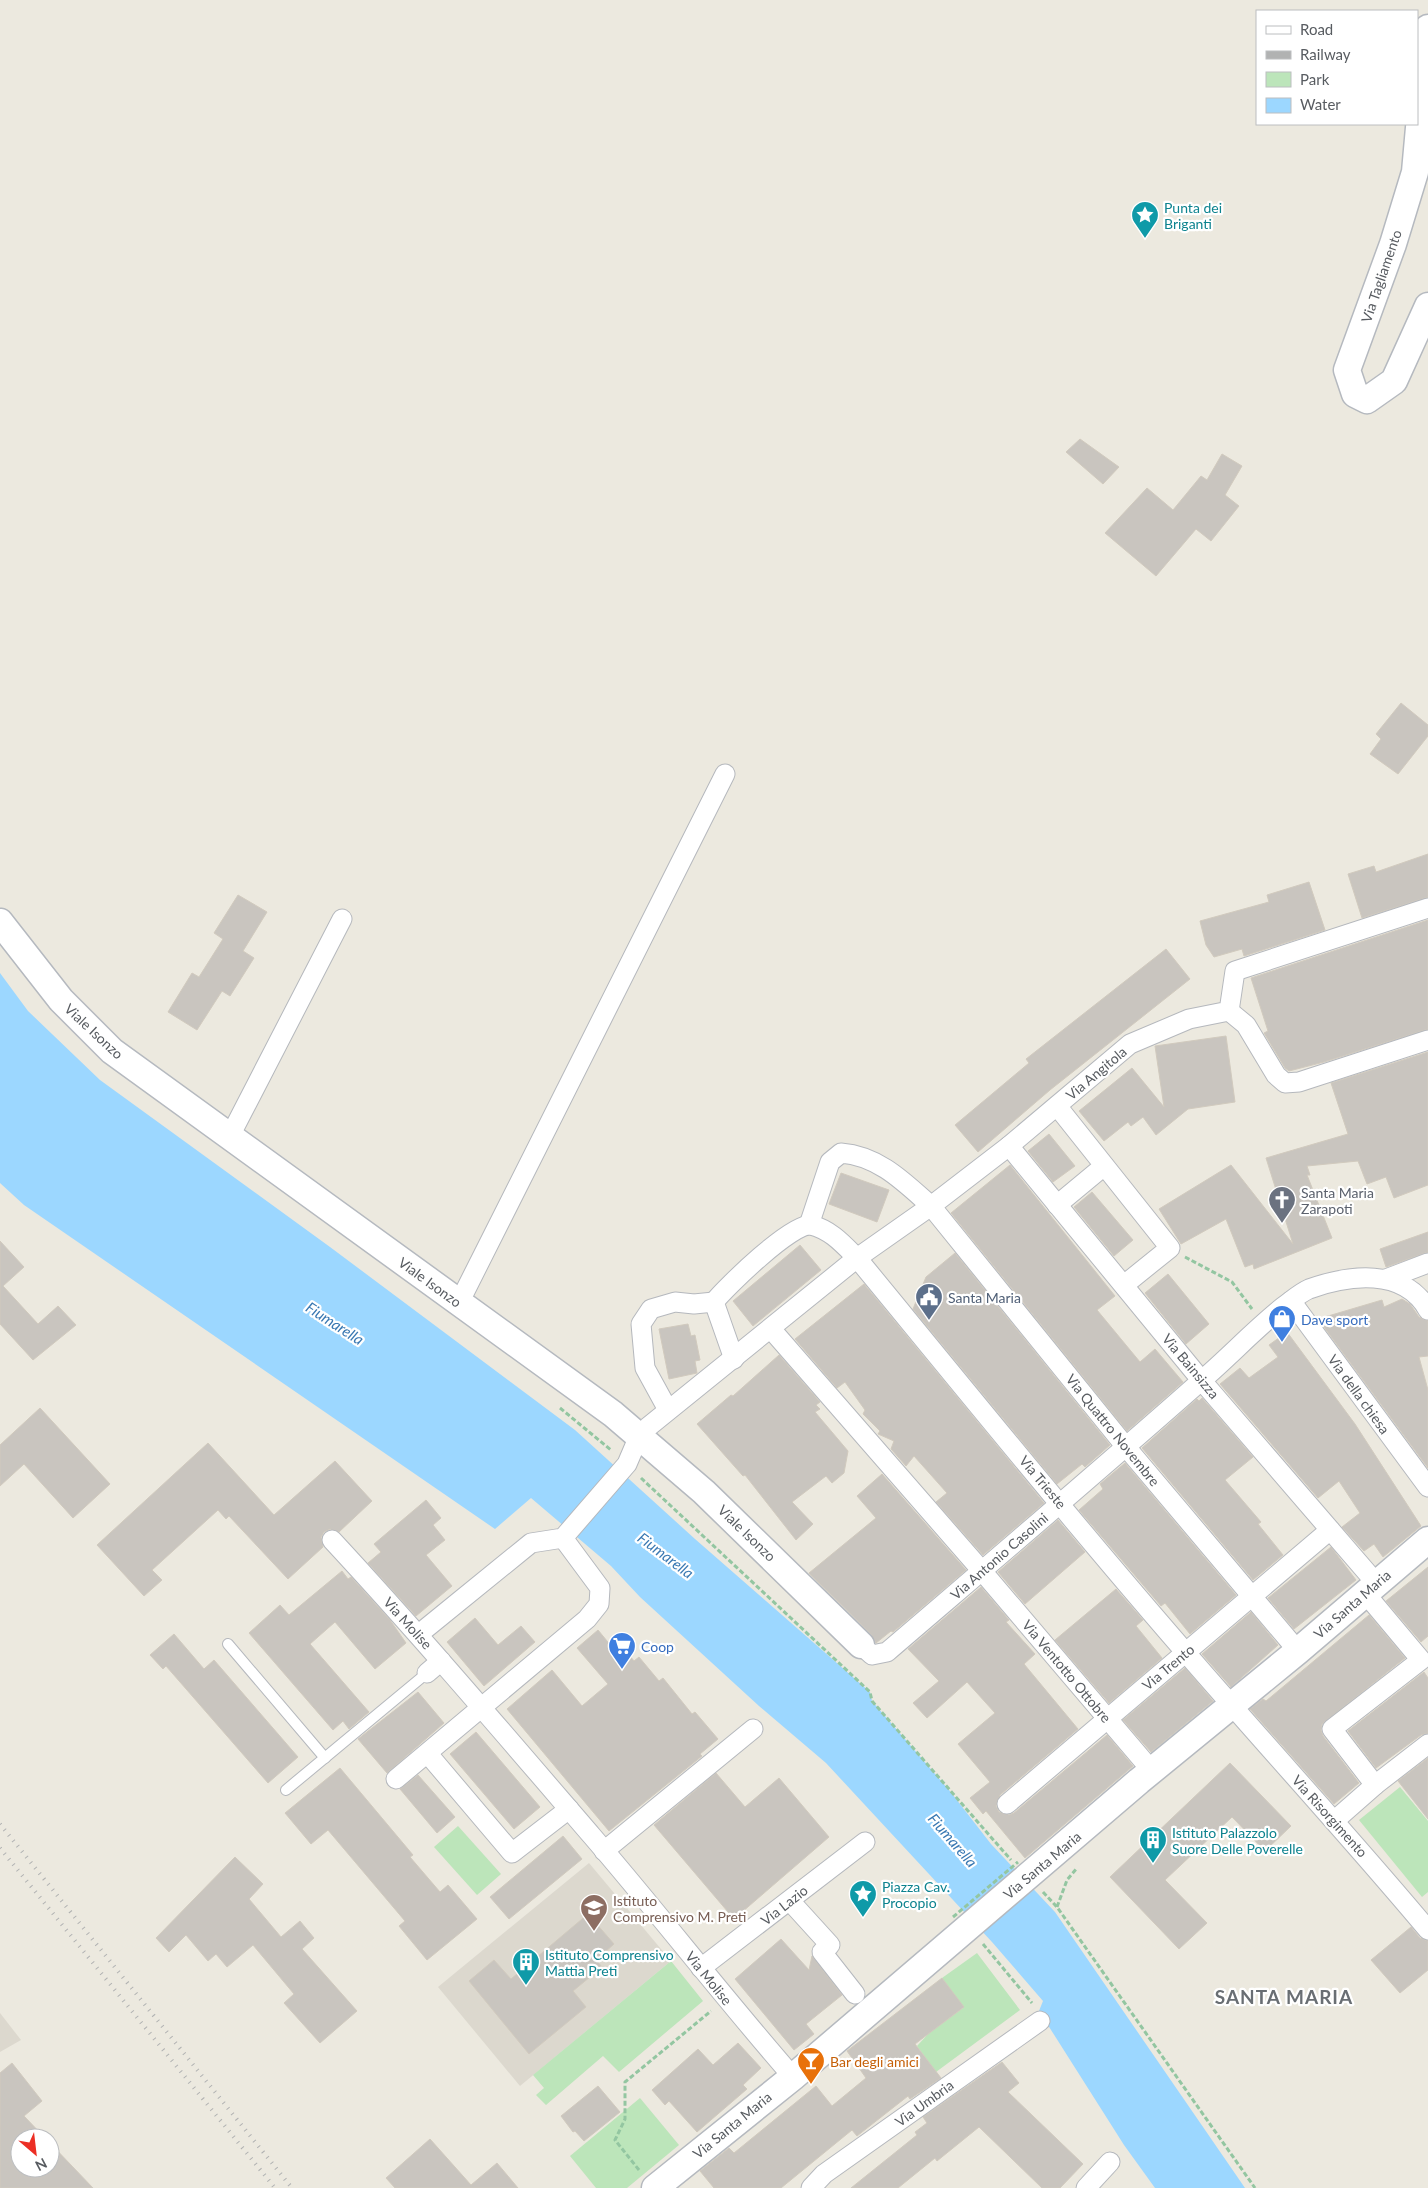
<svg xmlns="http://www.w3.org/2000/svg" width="1428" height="2188" viewBox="0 0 1428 2188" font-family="Lato,sans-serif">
	<rect width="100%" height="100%" fill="#ece9df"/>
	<g fill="#dcd8ce">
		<path d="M589 1863 671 1961 520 2086 438 1987Z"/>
		<path d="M0 2013 21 2040 0 2052Z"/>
	</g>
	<g fill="#bce5ba">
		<path d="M1400 1787 1428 1821V1892L1422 1897 1359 1820Z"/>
		<path d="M458 1826 501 1874 477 1895 434 1847Z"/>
		<path d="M977 1953 1020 2010 936 2072 917 2046 929 2033 963 2008 942 1978Z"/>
		<path d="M671 1961 703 2001 619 2072 603 2056 546 2105 536 2095 544 2088 533 2075Z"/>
		<path d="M640 2098 679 2145 627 2188H596L570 2156Z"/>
	</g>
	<path fill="#9cd7ff" d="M0 973 28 1011 100 1080 330 1247 575 1430 695 1539 870 1692 872 1701 949 1790 991 1844 1055 1912 1245 2188H1155L1124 2145 1039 2011 1043 2001 992 1942 826 1763 759 1706 640 1597 611 1566 531 1498 495 1529 24 1205 0 1183Z"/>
	<g fill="#c9c5bf" stroke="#d1cabe">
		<path d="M1080 439 1119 467 1103 484 1066 452Z"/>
		<path d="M1222 454 1242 466 1225 495 1239 506 1211 541 1196 529 1156 576 1105 533 1147 488 1173 510 1201 476 1207 480Z"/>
		<path d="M1401 703 1428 725V736L1398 774 1370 754 1381 739 1376 734Z"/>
		<path d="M1428 854V897L1362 918 1348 874 1374 866 1376 872Z"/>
		<path d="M1309 882 1325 930 1244 956 1242 949 1214 957 1206 945 1200 921 1269 902 1267 895Z"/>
		<path d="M238 895 267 912 243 951 254 958 230 996 222 991 197 1030 168 1012 192 973 199 977 223 939 214 933Z"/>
		<path d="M1428 920V1029L1324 1062 1289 1071 1285 1068 1264 1033 1268 1031 1251 978Z"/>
		<path d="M1166 949 1190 979 1050 1090 978 1152 955 1125 1029 1063 1026 1059Z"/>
		<path d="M1226 1036 1235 1102 1188 1109 1156 1135 1143 1117 1131 1126 1128 1122 1104 1141 1079 1111 1132 1068 1164 1107 1155 1046Z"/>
		<path d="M1428 1052V1185L1394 1198 1386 1177 1367 1184 1358 1161 1307 1166 1310 1175H1307L1332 1238 1254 1269 1253 1264 1245 1267 1226 1219 1181 1244 1159 1209 1231 1165 1293 1244 1266 1158 1348 1134 1331 1083Z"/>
		<path d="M1049 1134 1075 1166 1053 1182 1028 1151Z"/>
		<path d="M1010 1165 1115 1296 1097 1310 1140 1362 1155 1349 1183 1382 1127 1431 951 1213Z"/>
		<path d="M841 1173 889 1190 877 1222 829 1204Z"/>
		<path d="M1092 1192 1133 1240 1114 1256 1074 1207Z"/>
		<path d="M1428 1232V1252L1386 1267 1380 1249Z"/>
		<path d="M0 1241 24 1267 3 1286 38 1324 58 1306 76 1325 33 1360 0 1324Z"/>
		<path d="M800 1245 821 1270 753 1326 733 1301Z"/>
		<path d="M955 1253 1110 1445 1085 1467 1082 1464 1057 1484 913 1309 926 1277Z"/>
		<path d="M1168 1274 1209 1324 1186 1344 1145 1293Z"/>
		<path d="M864 1284 1044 1503 983 1555 936 1502 947 1493 914 1456 906 1466 891 1449 894 1441 878 1434 880 1431 863 1414 865 1410 845 1382 837 1388 795 1339Z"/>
		<path d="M1402 1299 1410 1304 1419 1317 1428 1321V1356L1419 1357 1428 1390V1468L1318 1319 1382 1300 1384 1307Z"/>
		<path d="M688 1324 691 1336 695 1335 700 1360 695 1361 697 1373 669 1379 659 1329Z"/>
		<path d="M1287 1332 1355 1424 1421 1526 1383 1557 1374 1544 1364 1551 1342 1527 1360 1513 1339 1481 1318 1498 1220 1384 1240 1368 1249 1378 1278 1357 1269 1345Z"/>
		<path d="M779 1355 820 1402 816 1405 820 1409 815 1412 848 1451 844 1473 832 1483 826 1476 792 1502 813 1524 796 1540 745 1475 743 1476 697 1424 731 1395 733 1396Z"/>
		<path d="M1202 1398 1253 1457 1225 1480 1261 1522 1258 1524 1283 1555 1253 1580 1142 1448 1197 1399 1199 1401Z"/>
		<path d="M40 1408 110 1484 73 1518 24 1464 0 1486V1445Z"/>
		<path d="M208 1443 274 1515 335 1461 372 1501 339 1532 330 1529 324 1532 321 1537 323 1547 288 1579 229 1516 226 1519 218 1510 152 1570 162 1580 144 1596 97 1545Z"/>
		<path d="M1125 1463 1236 1595 1190 1634 1165 1603 1161 1606 1079 1510 1103 1489 1100 1484Z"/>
		<path d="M882 1474 966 1570 893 1632 891 1631 876 1643 871 1634 809 1573 876 1518 857 1496Z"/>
		<path d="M426 1500 441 1518 433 1525 445 1540 426 1555 452 1586 416 1616 368 1563 381 1552 374 1544Z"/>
		<path d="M1058 1520 1085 1552 1025 1604 998 1572Z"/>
		<path d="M1331 1547 1356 1580 1294 1629 1268 1598Z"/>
		<path d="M1428 1567V1636L1421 1642 1386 1601Z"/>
		<path d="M342 1571 348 1579 351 1577 390 1620 406 1643 375 1669 335 1622 310 1644 369 1712 349 1729 343 1721 333 1730 249 1633 280 1605 289 1615Z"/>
		<path d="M981 1587 1009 1620 1006 1622 1035 1654 1024 1664 1078 1729 1000 1795 996 1806 999 1812 1009 1815 1014 1813 1107 1735 1133 1766 1025 1858 986 1811 983 1814 970 1798 990 1782 958 1744 995 1713 967 1682 927 1718 913 1703 939 1681 908 1649Z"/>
		<path d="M1116 1589 1143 1620 1136 1626 1162 1658 1109 1703 1055 1640Z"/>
		<path d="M1251 1612 1278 1645 1231 1687 1202 1654Z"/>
		<path d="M1369 1615 1405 1658 1322 1724 1321 1730 1323 1736 1359 1783 1334 1804 1250 1709 1263 1699 1266 1701Z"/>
		<path d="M475 1618 498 1645 521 1626 535 1642 484 1686 447 1642Z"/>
		<path d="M598 1630 612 1647 618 1641 634 1661 639 1657 659 1681 663 1678 692 1714 695 1712 718 1739 700 1754 702 1756 609 1831 507 1709 552 1670 582 1706 608 1684 577 1648Z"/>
		<path d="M174 1634 204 1669 214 1660 298 1757 268 1783 166 1666 163 1669 150 1655Z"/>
		<path d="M1185 1668 1213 1701 1151 1752 1123 1720Z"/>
		<path d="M1424 1672 1428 1678V1733L1421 1735 1376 1768 1348 1731Z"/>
		<path d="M418 1692 444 1723 387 1773 358 1739Z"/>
		<path d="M476 1732 540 1807 514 1829 450 1754Z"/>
		<path d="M1428 1758V1819L1398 1781Z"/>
		<path d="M1230 1763 1291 1826 1265 1851 1232 1817 1165 1880 1207 1923 1179 1949 1110 1877Z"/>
		<path d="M340 1768 413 1855 410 1857 440 1892 448 1885 477 1919 427 1960 399 1926 405 1921 328 1830 311 1844 285 1813Z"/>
		<path d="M716 1773 745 1807 779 1778 829 1837 734 1919 654 1825Z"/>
		<path d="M418 1775 455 1817 437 1833 400 1789Z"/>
		<path d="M563 1836 582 1859 509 1919 490 1897Z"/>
		<path d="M235 1857 263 1884 249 1899 281 1937 300 1921 314 1938 302 1949 357 2011 320 2043 284 2003 294 1994 253 1945 227 1967 216 1954 208 1961 186 1935 169 1952 156 1938Z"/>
		<path d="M588 1914 614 1944 596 1960 602 1967 573 1991 586 2007 529 2054 469 1981 494 1960 511 1979Z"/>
		<path d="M1411 1927 1420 1938 1428 1941V1970L1400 1993 1371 1960Z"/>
		<path d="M781 1939 809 1970 812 1956 842 1995 806 2024 814 2034 794 2050 735 1979Z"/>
		<path d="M942 1978 964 2007 915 2044 941 2078 910 2099 908 2096 857 2136 852 2130 781 2188H714L700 2171 729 2148 734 2153 816 2086 832 2106 866 2078 847 2051Z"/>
		<path d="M738 2043 761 2068 743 2085 747 2089 697 2132 669 2101 665 2105 652 2090 698 2049 713 2065Z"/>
		<path d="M1002 2062 1019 2083 1008 2092 1083 2164 1060 2188H1042L979 2127 937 2161 935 2158 898 2188H851L917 2135 915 2132 927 2123 923 2117Z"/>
		<path d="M12 2063 42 2101 24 2116 45 2138H20V2168H50V2143L93 2188H0V2073Z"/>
		<path d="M598 2086 620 2112 584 2141 575 2131 573 2132 561 2116Z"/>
		<path d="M430 2139 471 2185 497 2163 518 2188H395L386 2178Z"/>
	</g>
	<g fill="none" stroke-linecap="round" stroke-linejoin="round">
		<defs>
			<g id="lane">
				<path d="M228 1644 325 1758"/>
				<path d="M286 1790 427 1673"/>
			</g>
			<g id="street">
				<path d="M1229 1011 1246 1025 1276 1075 1285 1083 1299 1082 1428 1040"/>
				<path d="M1057 1106 1170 1248 1124 1285"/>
				<path d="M230 1136 342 919"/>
				<path d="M1009 1146 1202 1381 1376 1583"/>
				<path d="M1057 1205 1104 1166"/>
				<path d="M809 1225 830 1162 841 1153C879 1156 904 1182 931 1206L1126 1447 1298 1651"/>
				<path d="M1386 1279 1428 1263"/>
				<path d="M1291 1301 1428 1487"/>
				<path d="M459 1303 725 774"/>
				<path d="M771 1329 982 1571 1152 1771"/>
				<path d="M734 1359 714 1302C726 1287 793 1222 811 1225 831 1230 843 1244 857 1258 977 1404 1096 1551 1221 1693 1290 1772 1361 1850 1428 1930"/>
				<path d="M668 1410 645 1368 641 1324 651 1309 675 1302 694 1304 714 1302"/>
				<path d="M332 1540C421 1636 506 1736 592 1836 660 1915 724 1998 793 2077"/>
				<path d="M419 1634 531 1543 563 1538 627 1464 639 1436 648 1427 857 1258 931 1206 1009 1146 1130 1044 1189 1019 1229 1011 1235 971 1428 908"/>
				<path d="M861 1645 872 1655 887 1652C992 1562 1098 1472 1202 1380 1230 1356 1255 1329 1284 1306 1291 1301 1300 1293 1309 1289 1348 1275 1404 1267 1428 1310"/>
				<path d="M427 1673 441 1661"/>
				<path d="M428 1754 512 1853 569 1809"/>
				<path d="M396 1779 587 1619 599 1604 600 1588 563 1538"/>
				<path d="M1375 1785 1428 1744"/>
				<path d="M1007 1804 1330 1530"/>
				<path d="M1334 1821 1375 1785 1332 1729 1421 1660 1365 1593"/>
				<path d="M604 1851 753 1729"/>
				<path d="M790 1901 830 1945 822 1952 855 1994"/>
				<path d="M701 1968 865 1842"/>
				<path d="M811 2188 824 2174 1040 2021"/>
				<path d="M1086 2188 1110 2162"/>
			</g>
			<g id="secondary">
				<path d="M1428 28 1415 172 1393 244 1347 370 1355 394 1367 400 1394 381 1428 306"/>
				<path d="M0 922 61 1000 112 1051 613 1414 704 1492 861 1645"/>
				<path d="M655 2188 793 2077 1139 1781 1298 1651 1428 1540"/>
			</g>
		</defs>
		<use href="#lane" stroke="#b5b8bd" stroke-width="12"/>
		<use href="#street" stroke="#b5b8bd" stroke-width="21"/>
		<use href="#secondary" stroke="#b5b9bf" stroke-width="29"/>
		<g stroke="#93c6a1" stroke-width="3" stroke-dasharray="5 2.5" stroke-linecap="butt">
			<path d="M1185 1257 1232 1282 1252 1309"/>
			<path d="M560 1408 611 1450"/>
			<path d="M641 1478 870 1692 872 1701 1011 1860"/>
			<path d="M1043 1892 1057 1907 1255 2188"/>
			<path d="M1057 1907 1067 1880 1077 1868"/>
			<path d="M983 1944 1032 2003"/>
			<path d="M639 2170 615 2140 625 2119V2082L711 2011"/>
		</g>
		<use href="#lane" stroke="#fff" stroke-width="10"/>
		<use href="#street" stroke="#fff" stroke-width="19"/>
		<use href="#secondary" stroke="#fff" stroke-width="26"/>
		<g stroke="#b1b2b2" stroke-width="4" stroke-dasharray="1 6" stroke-linecap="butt">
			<path d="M0 1824 292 2188"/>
			<path d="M0 1848 275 2188"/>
		</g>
		<path stroke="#93c6a1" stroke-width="3" stroke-dasharray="5 2.5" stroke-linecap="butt" d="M953 1917 1018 1862"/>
	</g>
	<defs>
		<symbol id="sight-pin" viewBox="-11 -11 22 30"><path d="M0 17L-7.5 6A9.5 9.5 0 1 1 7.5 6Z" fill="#0f9aa8" stroke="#fff"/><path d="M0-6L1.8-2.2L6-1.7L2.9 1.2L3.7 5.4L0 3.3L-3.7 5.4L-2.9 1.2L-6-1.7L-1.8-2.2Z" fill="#fff"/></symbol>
		<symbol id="church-pin" viewBox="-11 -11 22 30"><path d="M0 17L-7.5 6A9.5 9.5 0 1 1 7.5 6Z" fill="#6b7280" stroke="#fff"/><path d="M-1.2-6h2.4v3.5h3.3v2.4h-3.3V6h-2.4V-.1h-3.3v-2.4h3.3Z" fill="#fff"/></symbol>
		<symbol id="civic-pin" viewBox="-11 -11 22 30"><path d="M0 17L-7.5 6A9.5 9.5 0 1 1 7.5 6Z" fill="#5c6f8a" stroke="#fff"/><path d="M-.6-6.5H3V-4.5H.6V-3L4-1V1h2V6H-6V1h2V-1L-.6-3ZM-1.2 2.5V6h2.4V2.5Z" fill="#fff"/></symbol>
		<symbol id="shop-pin" viewBox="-11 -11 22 30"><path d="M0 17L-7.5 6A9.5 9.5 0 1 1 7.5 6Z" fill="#3f7fe0" stroke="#fff"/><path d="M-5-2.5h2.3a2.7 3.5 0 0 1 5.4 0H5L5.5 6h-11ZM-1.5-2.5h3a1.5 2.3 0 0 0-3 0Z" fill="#fff"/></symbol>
		<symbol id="supermarket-pin" viewBox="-11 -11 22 30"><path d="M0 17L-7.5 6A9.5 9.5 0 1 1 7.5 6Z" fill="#3f7fe0" stroke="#fff"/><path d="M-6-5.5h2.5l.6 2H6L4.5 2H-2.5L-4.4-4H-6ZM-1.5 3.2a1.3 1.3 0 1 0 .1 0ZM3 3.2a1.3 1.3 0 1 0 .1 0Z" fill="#fff"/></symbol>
		<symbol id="building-pin" viewBox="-11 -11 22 30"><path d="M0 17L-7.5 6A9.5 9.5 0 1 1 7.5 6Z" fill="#0f9aa8" stroke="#fff"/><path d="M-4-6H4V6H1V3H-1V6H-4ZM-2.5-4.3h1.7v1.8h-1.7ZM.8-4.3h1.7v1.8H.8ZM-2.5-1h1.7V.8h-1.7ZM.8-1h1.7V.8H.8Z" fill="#fff"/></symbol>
		<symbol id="school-pin" viewBox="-11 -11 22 30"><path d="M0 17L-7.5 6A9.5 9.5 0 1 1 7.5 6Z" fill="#8d6e63" stroke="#fff"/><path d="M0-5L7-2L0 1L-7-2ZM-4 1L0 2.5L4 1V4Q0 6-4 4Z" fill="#fff"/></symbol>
		<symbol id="bar-pin" viewBox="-11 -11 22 30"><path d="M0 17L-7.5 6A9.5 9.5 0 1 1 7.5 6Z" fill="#e8710a" stroke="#fff"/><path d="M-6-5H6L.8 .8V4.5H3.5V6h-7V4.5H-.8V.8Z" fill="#fff"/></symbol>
	</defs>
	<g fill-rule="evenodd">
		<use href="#sight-pin" x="1129" y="199" width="32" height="43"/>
		<use href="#church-pin" x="1266" y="1184" width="32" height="43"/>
		<use href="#civic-pin" x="913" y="1281" width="32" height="43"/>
		<use href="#shop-pin" x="1266" y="1303" width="32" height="43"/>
		<use href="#supermarket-pin" x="606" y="1630" width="32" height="43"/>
		<use href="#building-pin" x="1137" y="1824" width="32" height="43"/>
		<use href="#sight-pin" x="847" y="1878" width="32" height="43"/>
		<use href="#school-pin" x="578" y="1892" width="32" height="43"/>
		<use href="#building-pin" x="510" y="1946" width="32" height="43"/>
		<use href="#bar-pin" x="795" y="2045" width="32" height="43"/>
	</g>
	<g text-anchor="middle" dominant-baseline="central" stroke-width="4.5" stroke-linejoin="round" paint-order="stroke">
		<g font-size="14" fill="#0d838f" stroke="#fff" text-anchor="start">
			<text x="1164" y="207">Punta dei<tspan x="1164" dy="16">Briganti</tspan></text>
			<text x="1172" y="1832">Istituto Palazzolo<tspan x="1172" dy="16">Suore Delle Poverelle</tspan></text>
			<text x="882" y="1886">Piazza Cav.<tspan x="882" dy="16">Procopio</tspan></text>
			<text x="545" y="1954">Istituto Comprensivo<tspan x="545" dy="16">Mattia Preti</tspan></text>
		</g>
		<g font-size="14" fill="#585c61" stroke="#fff">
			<text transform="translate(1381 276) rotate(-71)">Via Tagliamento</text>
			<text transform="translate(94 1031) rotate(43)">Viale Isonzo</text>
			<text transform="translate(1096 1073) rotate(-40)">Via Angitola</text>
			<text transform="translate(430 1282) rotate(36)">Viale Isonzo</text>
			<text transform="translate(1191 1366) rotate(50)">Via Bainsizza</text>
			<text transform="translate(1359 1394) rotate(54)">Via della chiesa</text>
			<text transform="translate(1113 1430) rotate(51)">Via Quattro Novembre</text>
			<text transform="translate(1043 1482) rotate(50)">Via Trieste</text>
			<text transform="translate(747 1533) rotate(44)">Viale Isonzo</text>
			<text transform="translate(999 1556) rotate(-41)">Via Antonio Casolini</text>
			<text transform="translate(1352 1604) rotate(-41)">Via Santa Maria</text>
			<text transform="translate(408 1623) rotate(48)">Via Molise</text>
			<text transform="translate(1168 1667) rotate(-40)">Via Trento</text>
			<text transform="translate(1067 1671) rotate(50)">Via Ventotto Ottobre</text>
			<text transform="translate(1330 1816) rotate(48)">Via Risorgimento</text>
			<text transform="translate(1042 1865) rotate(-40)">Via Santa Maria</text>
			<text transform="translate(784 1905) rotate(-38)">Via Lazio</text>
			<text transform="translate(709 1978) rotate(51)">Via Molise</text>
			<text transform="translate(924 2103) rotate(-36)">Via Umbria</text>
			<text transform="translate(732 2125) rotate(-39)">Via Santa Maria</text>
		</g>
		<g font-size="14" fill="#5b616d" stroke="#fff" text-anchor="start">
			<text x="1301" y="1192">Santa Maria<tspan x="1301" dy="16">Zarapoti</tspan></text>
		</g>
		<g font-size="14" fill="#4e5e75" stroke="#fff" text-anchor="start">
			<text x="948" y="1297">Santa Maria</text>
		</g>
		<g font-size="14" fill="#366cbe" stroke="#fff" text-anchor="start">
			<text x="1301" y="1319">Dave sport</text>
			<text x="641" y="1646">Coop</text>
		</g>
		<g font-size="14" fill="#785e54" stroke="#fff" text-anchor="start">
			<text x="613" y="1900">Istituto<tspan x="613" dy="16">Comprensivo M. Preti</tspan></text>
		</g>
		<g font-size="14" fill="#c56008" stroke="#fff" text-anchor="start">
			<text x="830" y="2061">Bar degli amici</text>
		</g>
		<g font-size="15" font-style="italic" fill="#3978b2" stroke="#fff">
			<text transform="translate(335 1323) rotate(33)">Fiumarella</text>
			<text transform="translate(666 1555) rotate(37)">Fiumarella</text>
			<text transform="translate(953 1840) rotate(49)">Fiumarella</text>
		</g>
		<g font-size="19" font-weight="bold" letter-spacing="1" fill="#696e73" stroke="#fff">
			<text x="1284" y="1996">SANTA MARIA</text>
		</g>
	</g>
	<rect x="1256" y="10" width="162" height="115" fill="#ffffff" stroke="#bcbec0"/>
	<rect x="1266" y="26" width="25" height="8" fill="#ffffff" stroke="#bcbec0"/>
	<text x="1300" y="35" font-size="15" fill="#585c61">Road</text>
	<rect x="1266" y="51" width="25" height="8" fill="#b1b2b2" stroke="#bcbec0"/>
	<text x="1300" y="60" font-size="15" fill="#585c61">Railway</text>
	<rect x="1266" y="72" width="25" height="15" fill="#bce5ba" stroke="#bcbec0"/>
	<text x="1300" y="85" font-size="15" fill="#585c61">Park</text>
	<rect x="1266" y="98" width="25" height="15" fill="#9cd7ff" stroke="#bcbec0"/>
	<text x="1300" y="110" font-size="15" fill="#585c61">Water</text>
	<g transform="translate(35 2153) rotate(152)"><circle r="24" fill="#ffffff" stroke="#bcbec0"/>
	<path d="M0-4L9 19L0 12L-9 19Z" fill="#ec2f25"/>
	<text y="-8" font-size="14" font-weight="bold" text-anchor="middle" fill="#585c61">N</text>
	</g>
</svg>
